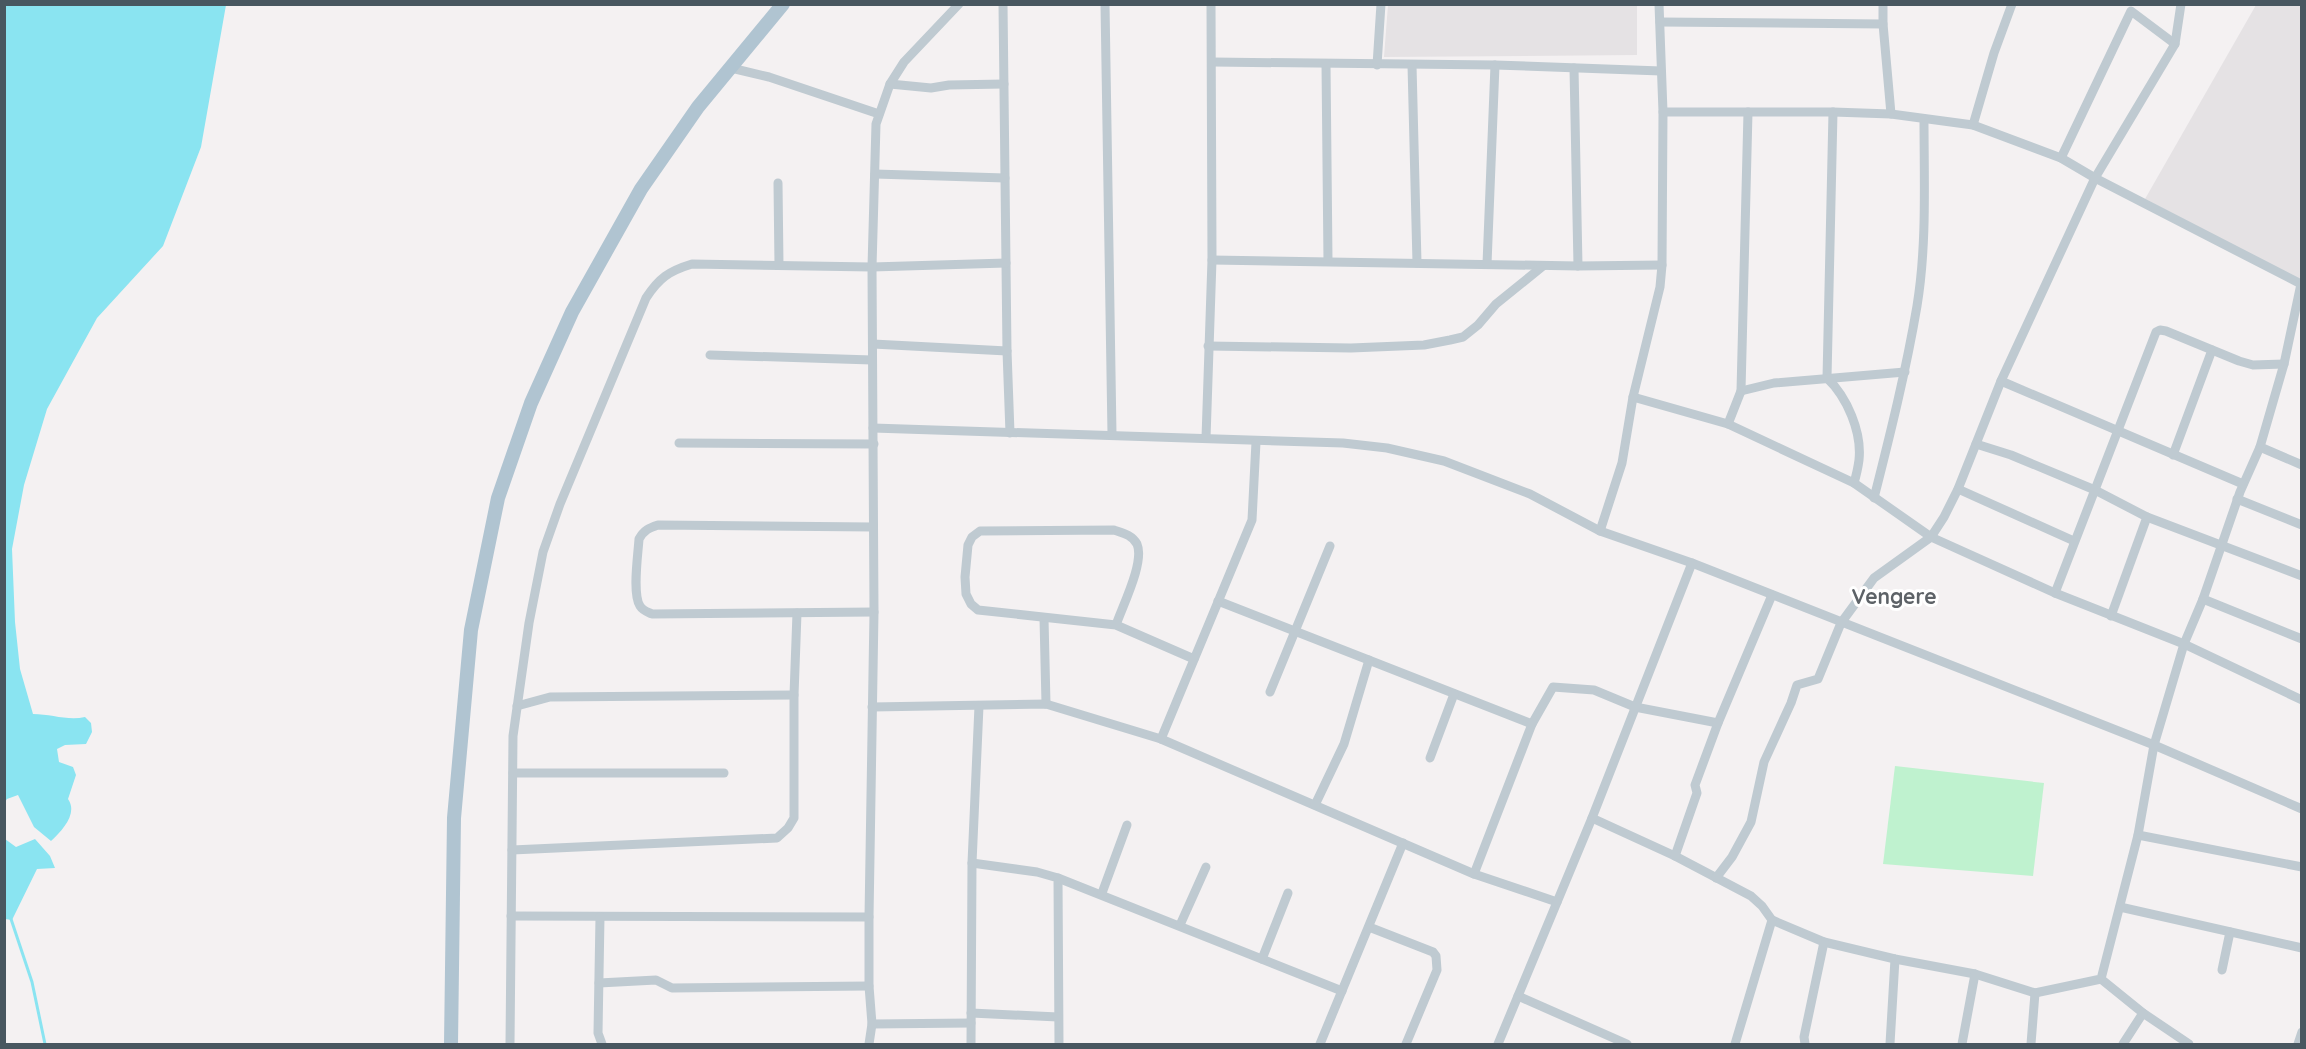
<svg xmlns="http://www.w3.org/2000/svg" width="2306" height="1049" viewBox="0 0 2306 1049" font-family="Quicksand,sans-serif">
	<rect width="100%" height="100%" fill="#f4f1f2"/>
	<g fill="#e5e2e4">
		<path d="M1388 5H1637V55L1384 57Z"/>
		<path d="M2256 5H2301V281L2145 199Z"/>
	</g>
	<path fill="#bff2cf" d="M1895 766 2044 783 2033 876 1883 864Z"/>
	<g fill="#8ae4f1">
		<path d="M5 4 226 5 201 147 163 246 97 318 47 409 24 485 12 549 15 622 20 669 33 714C51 714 68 721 85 717L91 723 92 732 86 744 65 745 57 749 59 762 73 767 76 775 68 799C78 813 63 830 51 841L34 827 18 795 7 799 5 802Z"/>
		<path d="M5 839 16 847 35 839 50 856 55 868 37 869 12 920 5 919Z"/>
	</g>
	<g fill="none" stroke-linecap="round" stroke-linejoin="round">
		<path stroke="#8ae4f1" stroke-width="3" d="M11 919 32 982 45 1044"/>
		<g stroke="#bfcad1" stroke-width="9">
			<path d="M1003 4 1007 351 1010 433"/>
			<path d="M1105 4 1112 434"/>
			<path d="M1883 4V24L1891 114"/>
			<path d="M1660 22 1883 24"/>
			<path d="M1213 62 1495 65 1661 71"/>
			<path d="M1326 64 1328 261"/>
			<path d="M1377 65 1381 4"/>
			<path d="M1412 65 1417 263"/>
			<path d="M731 68 769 77 879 114"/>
			<path d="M1574 68 1578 266"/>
			<path d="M890 84 931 88 949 85 1004 84"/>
			<path d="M1663 112H1833L1891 114 1973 125 2061 158 2095 178 2301 284 2284 364 2260 447 2240 492 2203 599 2184 644 2154 745 2138 835 2101 979 2035 993 1975 974 1895 959 1824 942 1772 920"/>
			<path d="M1833 112 1827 378C1847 397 1862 432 1859 460 1858 468 1856 476 1854 483"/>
			<path d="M1973 125 1994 53 2012 4"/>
			<path d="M2061 158 2131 11 2175 44"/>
			<path d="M875 174 1005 178"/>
			<path d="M778 183 779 265"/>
			<path d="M1212 260 1578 266 1662 265"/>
			<path d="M1487 264 1495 65"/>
			<path d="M873 344 1007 351"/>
			<path d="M1208 346 1351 348 1424 345 1450 340 1463 337 1478 325 1496 304 1543 266"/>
			<path d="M710 355 872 360"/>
			<path d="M2001 381 2243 484"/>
			<path d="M1741 391 1774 383 1905 372"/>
			<path d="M1633 397 1728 424 1854 483 1931 537 2055 593 2184 644 2302 700"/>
			<path d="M1728 424 1741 391 1748 112"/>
			<path d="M873 428 1343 443 1387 448 1444 461 1530 494 1600 531 1692 563 2154 745 2302 809"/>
			<path d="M1206 438 1212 260 1211 4"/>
			<path d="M679 443 874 444"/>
			<path d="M1976 444 2011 455 2095 490 2147 517 2302 576"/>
			<path d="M2260 447 2302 465"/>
			<path d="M2173 455 2212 350"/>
			<path d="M1958 489 2074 541"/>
			<path d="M1874 498C1890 435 1906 371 1917 306 1927 245 1924 181 1924 119"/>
			<path d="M2237 499 2302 525"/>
			<path d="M873 527 658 525C649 528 644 530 639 539 638 555 632 594 640 606 643 611 648 612 652 614L874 612"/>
			<path d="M1600 531 1622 463 1633 397 1660 287 1662 265 1663 112 1659 4"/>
			<path d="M2055 593 2156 332 2160 330 2166 331 2239 361 2253 365 2284 364"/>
			<path d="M2203 599 2302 639"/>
			<path d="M1218 601 1532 724"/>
			<path d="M2111 616 2147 517"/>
			<path d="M1044 618 1046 704"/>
			<path d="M1116 625C1122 607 1145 562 1137 544 1132 535 1123 533 1114 530L980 531 972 537 968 545 965 577 966 594 971 604 978 610 1116 625 1194 659"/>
			<path d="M1270 692 1330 546"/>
			<path d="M517 706 550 697 794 695"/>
			<path d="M872 707 1046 704 1161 739 1474 874 1557 902"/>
			<path d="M1161 739 1252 520 1256 442"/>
			<path d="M1430 758 1454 694"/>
			<path d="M513 773H724"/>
			<path d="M1315 805 1344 744 1369 660"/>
			<path d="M1592 818 1675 856 1751 896 1762 906 1772 920 1735 1044"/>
			<path d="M2138 835 2302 867"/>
			<path d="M512 850 777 838 788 828 794 818V695L797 613"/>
			<path d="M1675 856 1697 793 1695 785 1718 723 1772 595"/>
			<path d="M972 863 1037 872 1058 878 1059 1044"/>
			<path d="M1474 874 1532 724 1553 687 1594 690 1635 707 1718 723"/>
			<path d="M1058 878 1342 991"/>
			<path d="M1716 878 1732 857 1751 822 1764 762 1791 703 1797 685 1818 679 1841 623 1874 578 1931 537 1944 517 1958 489 2001 381 2095 178 2175 44 2181 4"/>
			<path d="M1102 893 1127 825"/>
			<path d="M2120 907 2302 948"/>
			<path d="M511 916 869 917"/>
			<path d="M600 917 598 1033 602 1044"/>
			<path d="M1180 925 1206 867"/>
			<path d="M1369 927 1433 952 1436 956 1437 970 1406 1044"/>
			<path d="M1262 959 1288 893"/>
			<path d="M2222 970 2230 932"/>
			<path d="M2101 979 2143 1013 2189 1044"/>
			<path d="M599 983 656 980 672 988 869 986"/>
			<path d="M1518 996 1627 1044"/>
			<path d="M971 1013 1058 1017"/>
			<path d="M872 1024 971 1023"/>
			<path d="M510 1044 513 736 529 623 543 552 560 504 646 298C659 278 669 271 692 264L872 267 1006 263"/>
			<path d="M869 1044 872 1024 869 986V917L874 612 872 267 876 124 890 84 904 62 959 4"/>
			<path d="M971 1044 972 863 979 706"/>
			<path d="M1320 1044 1403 843"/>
			<path d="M1498 1044 1592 818 1692 563"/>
			<path d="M1805 1044 1804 1037 1824 942"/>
			<path d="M1890 1044 1895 959"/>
			<path d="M1962 1044 1975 974"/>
			<path d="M2031 1044 2035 993"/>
			<path d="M2123 1044 2143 1013"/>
			<path d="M2298 1044 2302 1032"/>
		</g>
		<path stroke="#b0c4d1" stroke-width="14" d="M451 1044 454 818 471 630 498 498 531 403 572 312 641 189 698 107 783 4"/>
	</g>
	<g text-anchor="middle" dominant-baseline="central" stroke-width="6" stroke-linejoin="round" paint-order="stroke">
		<g font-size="21" font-weight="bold" fill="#5d6267" stroke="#fff">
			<text x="1894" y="596">Vengere</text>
		</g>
	</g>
	<rect width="2306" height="1049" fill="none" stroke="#485760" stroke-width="12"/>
</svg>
